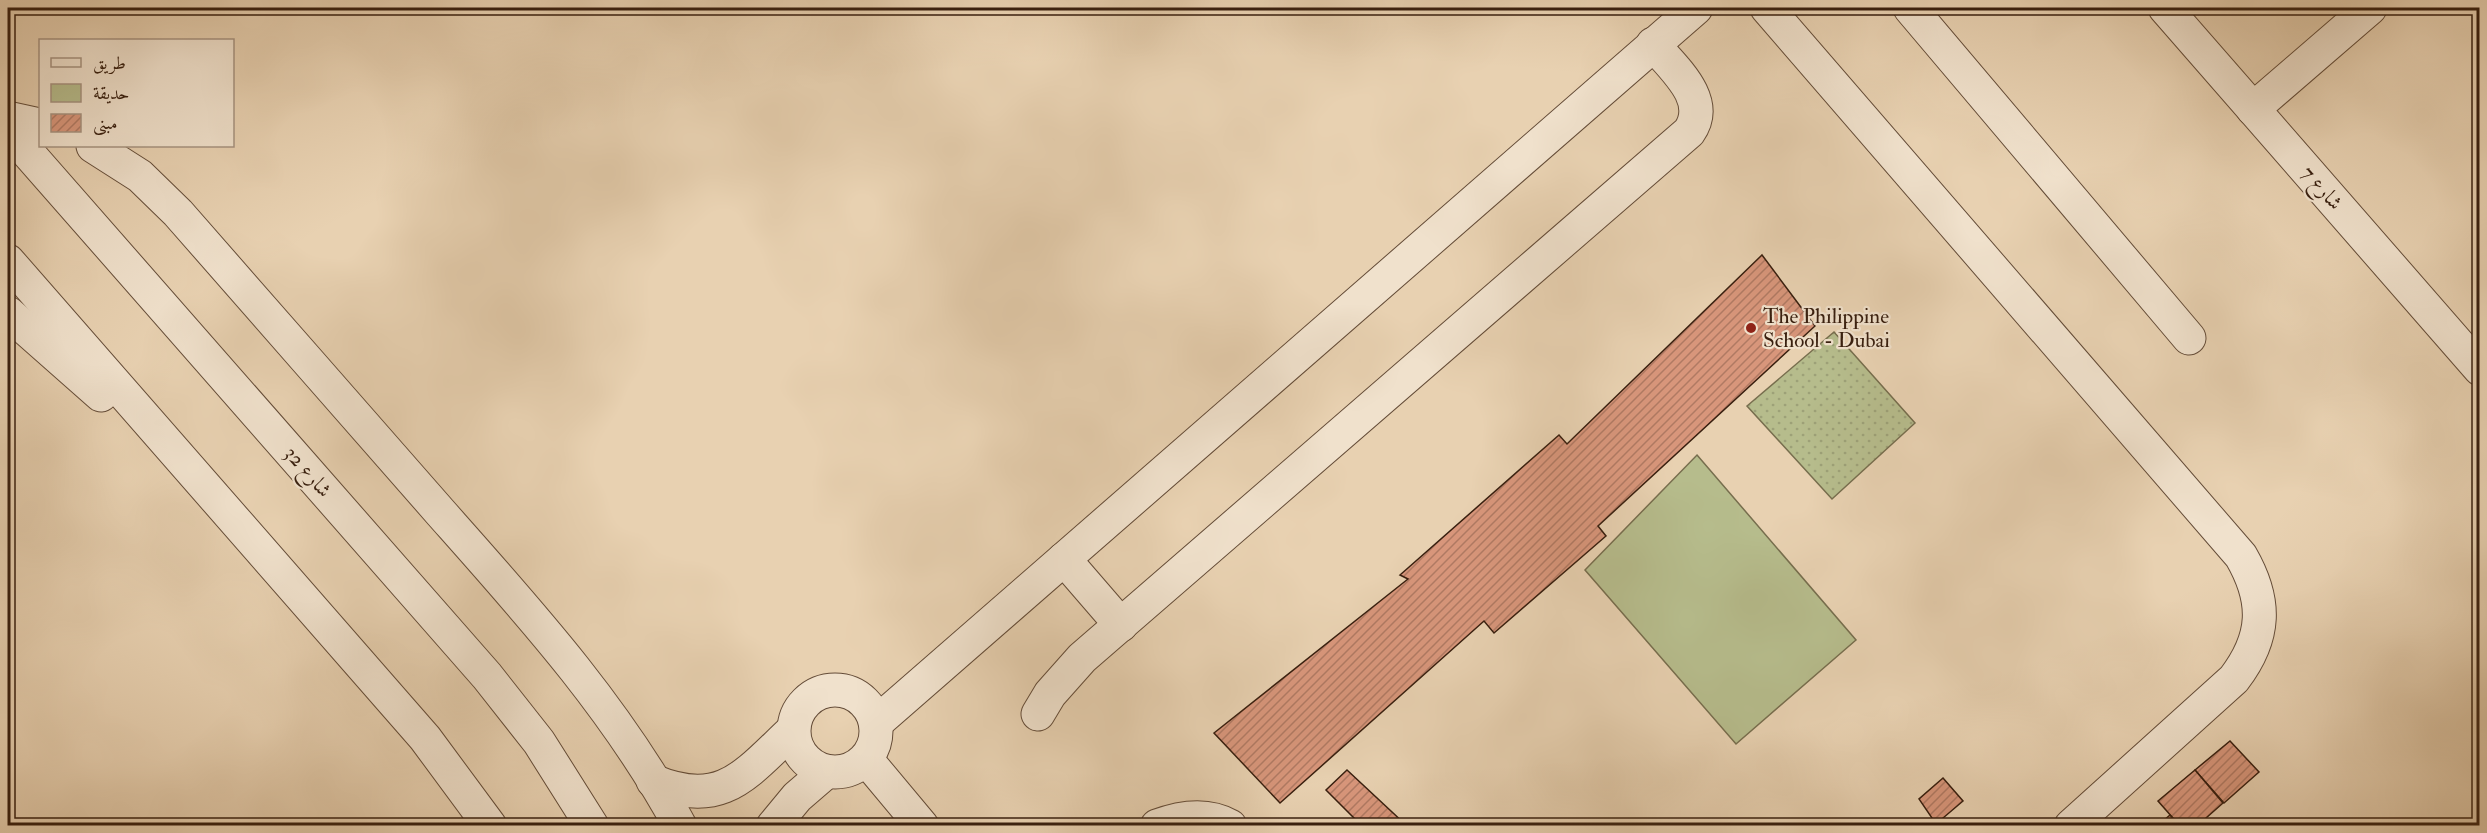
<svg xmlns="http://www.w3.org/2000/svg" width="2487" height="833" viewBox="0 0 2487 833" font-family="'IM FELL Double Pica',Amiri,serif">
	<defs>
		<pattern id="green-dots" width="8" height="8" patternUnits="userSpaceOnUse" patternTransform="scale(1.5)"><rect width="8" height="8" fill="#b6bc8c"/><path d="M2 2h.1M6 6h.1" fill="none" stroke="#9da178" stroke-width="1.8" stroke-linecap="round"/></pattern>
		<pattern id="building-hatch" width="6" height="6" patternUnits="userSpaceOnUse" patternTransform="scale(1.5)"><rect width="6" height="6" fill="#d8967b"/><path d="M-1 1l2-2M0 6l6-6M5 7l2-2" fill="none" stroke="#b07a63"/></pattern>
	</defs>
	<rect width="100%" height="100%" fill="#e8d1b1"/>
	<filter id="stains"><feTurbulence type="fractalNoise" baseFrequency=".00333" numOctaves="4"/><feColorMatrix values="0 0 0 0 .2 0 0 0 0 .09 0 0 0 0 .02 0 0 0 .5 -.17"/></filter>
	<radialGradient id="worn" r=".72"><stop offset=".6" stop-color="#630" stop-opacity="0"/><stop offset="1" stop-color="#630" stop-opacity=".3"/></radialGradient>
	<path fill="url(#green-dots)" stroke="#776e4e" stroke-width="1.5" d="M1834 332 1915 423 1832 499 1747 406Z"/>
	<path fill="#b6bc8c" stroke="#776e4e" stroke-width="1.5" d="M1697 455 1856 640 1736 744 1585 570Z"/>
	<g fill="url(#building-hatch)" stroke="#381f0f" stroke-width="1.5">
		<path d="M1762 255 1815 326 1598 526 1606 536 1494 633 1484 621 1280 803 1214 733 1408 579 1400 575 1559 435 1567 444Z"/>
		<path d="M2230 741 2259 772 2224 803 2195 770Z"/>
		<path d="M1347 770 1407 826H1362L1326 790Z"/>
		<path d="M2195 770 2223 803 2197 826H2180L2158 801Z"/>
		<path d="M1943 778 1963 801 1936 824 1919 799Z"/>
		<path d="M2170 815 2179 826H2157Z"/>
	</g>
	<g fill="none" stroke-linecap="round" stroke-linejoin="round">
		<defs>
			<g id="minor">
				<path d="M1767 8 2241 556C2267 601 2266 637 2234 679L2071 826"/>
				<path d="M1910 8 2189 338"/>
				<path d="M2165 8 2480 369"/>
				<path d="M2253 109 2370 8"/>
				<path d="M8 118 40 125"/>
				<path d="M8 130 487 676 539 742 592 826"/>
				<path d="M93 146 140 176 178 213C266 313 353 413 441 513 528 611 617 709 680 826"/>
				<path d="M8 261 425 738 490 826"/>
				<path d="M8 313 101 395"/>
				<path d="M1064 559 1121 625"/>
				<circle cx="835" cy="731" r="41"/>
				<path d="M1038 714 1050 694 1082 658 1689 132C1712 100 1673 68 1653 44"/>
				<path d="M876 723 1696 8"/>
				<path d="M866 759 922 826"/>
				<path d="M653 781C722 810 746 774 793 730"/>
				<path d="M773 826 797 797 826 772"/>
				<path d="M1157 826C1181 817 1207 813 1230 826"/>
			</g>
		</defs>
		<use href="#minor" stroke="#644c38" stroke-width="35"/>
		<use href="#minor" stroke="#f0e1cc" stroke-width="33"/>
	</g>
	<circle fill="#8f2418" stroke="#f0e1cc" stroke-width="2" cx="1751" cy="328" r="6"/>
	<g text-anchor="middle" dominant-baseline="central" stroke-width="4.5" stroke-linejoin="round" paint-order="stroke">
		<g font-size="21" fill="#381f0f" stroke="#f0e1cc">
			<text transform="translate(2322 188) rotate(49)">شارع 7</text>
			<text transform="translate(308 472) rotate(49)">شارع 32</text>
		</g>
		<g font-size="21" fill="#381f0f" stroke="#f0e1cc" text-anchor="start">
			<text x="1763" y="316">The Philippine<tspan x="1763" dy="24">School - Dubai</tspan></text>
		</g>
	</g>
	<rect width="2487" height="833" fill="none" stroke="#e8d1b1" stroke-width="30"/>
	<rect x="9" y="9" width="2469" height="815" fill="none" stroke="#381f0f" stroke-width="3"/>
	<rect x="15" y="15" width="2457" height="803" fill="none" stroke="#381f0f" stroke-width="1.5"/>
	<rect x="39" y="39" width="195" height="108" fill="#f0e1cc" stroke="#a69380" stroke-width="1.5"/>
	<rect x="51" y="58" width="30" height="9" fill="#f0e1cc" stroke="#a69380" stroke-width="1.5"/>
	<text x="93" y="69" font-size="18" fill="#381f0f">طريق</text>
	<rect x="51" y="84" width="30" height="18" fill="#b6bc8c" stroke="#a69380" stroke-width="1.5"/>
	<text x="93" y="99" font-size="18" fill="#381f0f">حديقة</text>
	<rect x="51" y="114" width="30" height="18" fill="url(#building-hatch)" stroke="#a69380" stroke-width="1.5"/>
	<text x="93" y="129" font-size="18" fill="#381f0f">مبنى</text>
	<rect width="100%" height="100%" filter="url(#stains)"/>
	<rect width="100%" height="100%" fill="url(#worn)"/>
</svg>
